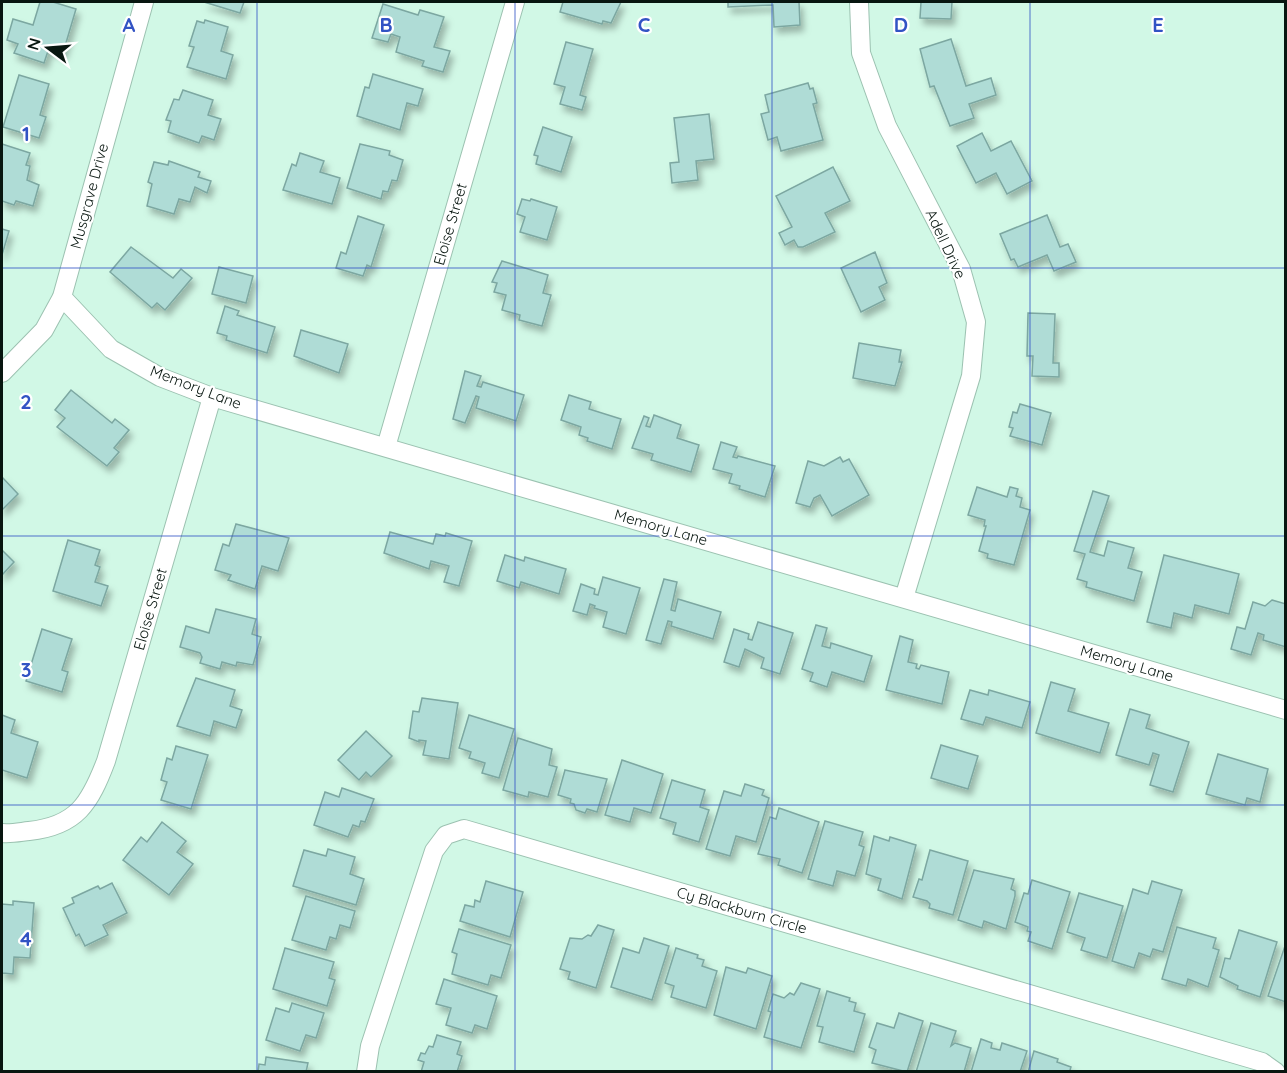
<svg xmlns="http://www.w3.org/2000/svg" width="1287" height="1073" viewBox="0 0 1287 1073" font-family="Quicksand,sans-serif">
	<defs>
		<filter id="shadow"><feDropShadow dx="3.5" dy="6" stdDeviation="3" flood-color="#0004"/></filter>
	</defs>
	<rect width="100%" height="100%" fill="#d1f8e6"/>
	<g fill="#afdcd6" stroke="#7ca7a1" stroke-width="1.5" filter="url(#shadow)">
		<path d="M40 2H53L76 9 63 53 49 48 44 63 14 53 18 44 7 40 13 19 33 25Z"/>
		<path d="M204 2H244L240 13Z"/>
		<path d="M563 2H621L611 23 603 21 602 24 560 12Z"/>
		<path d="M728 2H799L800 25 774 27 773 5 728 7Z"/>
		<path d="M921 2H952L951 19 920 18Z"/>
		<path d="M383 4 418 15 420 10 444 17 434 47 450 51 443 72 422 66 424 61 396 52 400 37 391 34 388 42 372 38Z"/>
		<path d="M205 20 228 27 221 51 233 55 226 79 187 67 194 47 189 46 197 21 204 23Z"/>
		<path d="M951 39 966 86 991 78 996 95 969 104 974 118 950 126 934 86 930 87 920 49Z"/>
		<path d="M566 42 593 49 580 95 586 97 582 110 560 104 565 87 554 84Z"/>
		<path d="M373 74 423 89 418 106 407 103 400 130 357 116 365 87 369 88Z"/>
		<path d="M19 75 49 84 40 115 46 117 39 138 3 127Z"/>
		<path d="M808 83 810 89 813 88 817 103 813 104 823 140 781 151 777 137 768 140 761 114 769 112 765 95Z"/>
		<path d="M183 90 213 100 208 115 221 119 214 140 202 136 199 143 168 132 171 121 166 120 174 99 179 100Z"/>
		<path d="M709 114 714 159 696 161 698 180 672 183 670 163 679 162 674 118Z"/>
		<path d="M543 127 572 137 561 172 536 164 538 156 534 155Z"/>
		<path d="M982 133 991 151 1011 141 1032 181 1007 194 996 173 976 183 957 146Z"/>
		<path d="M2 144 30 153 26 165 30 166 27 180 39 185 33 206 16 201 14 205 2 201Z"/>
		<path d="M360 144 390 151 389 155 403 160 397 181 392 180 388 192 383 191 381 199 347 188Z"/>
		<path d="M300 153 324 161 320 172 340 178 332 204 283 190 292 164 296 166Z"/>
		<path d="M169 161 200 172 198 177 211 181 207 193 195 187 190 202 179 199 174 214 147 206 152 184 148 182 154 162 168 165Z"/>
		<path d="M833 167 850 201 825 213 835 232 803 247H798L794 240 785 245 779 233 792 227 776 196Z"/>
		<path d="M522 199 530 201 531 199 557 207 547 240 520 232 525 217 517 214Z"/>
		<path d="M1047 215 1060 247 1068 244 1076 262 1054 271 1047 255 1018 267 1014 259 1011 260 1000 234Z"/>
		<path d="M358 216 384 225 371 267 367 265 363 276 336 268 341 252 346 254Z"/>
		<path d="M2 229 9 231 2 255Z"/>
		<path d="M131 247 173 278 181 269 192 278 165 310 157 303 152 308 110 272Z"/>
		<path d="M875 252 887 283 879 287 885 300 861 312 841 268Z"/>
		<path d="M502 261 548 275 543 293 551 295 542 326 519 320 520 315 502 310 506 295 494 292 497 283 492 282Z"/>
		<path d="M219 267 253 276 246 303 212 294Z"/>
		<path d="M225 306 239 311 237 315 275 327 267 353 226 340 227 336 217 333Z"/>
		<path d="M1028 313 1055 314 1053 363H1059V377L1032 376 1033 356H1027Z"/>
		<path d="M301 330 348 344 339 373 294 356Z"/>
		<path d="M859 343 901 350 899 362H902L895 386 853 378Z"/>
		<path d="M465 371 481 376 477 386 481 387 483 382 524 395 516 421 476 408 479 397 476 396 465 423 453 419Z"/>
		<path d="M71 390 112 423 115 419 129 430 114 448 119 452 107 466 57 427 65 418 55 410Z"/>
		<path d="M569 395 591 402 589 409 621 419 612 449 587 441 588 438 579 435 581 427 561 420Z"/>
		<path d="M1020 404 1051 413 1042 445 1010 436 1013 428 1009 427 1013 412 1017 413Z"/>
		<path d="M654 415 681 425 677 438 699 445 691 472 651 460 653 454 632 448 644 416 649 418 646 426 650 427Z"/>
		<path d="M721 442 737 447 733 457 737 458 738 456 775 466 765 497 739 489 740 486 729 483 732 474 713 469Z"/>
		<path d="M840 457 843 462 849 459 869 495 832 516 820 495 814 498 810 507 796 503 808 461 824 466Z"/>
		<path d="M2 477 18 494 2 510Z"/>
		<path d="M977 487 1007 497 1010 487 1018 489 1016 496 1022 498 1020 507 1030 510 1014 565 987 558 988 554 979 551 986 526H984L985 520 968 515Z"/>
		<path d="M1093 491 1109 496 1090 552 1104 556 1108 541 1134 548 1128 568 1142 572 1134 601 1086 587 1087 582 1077 579 1085 554 1074 551Z"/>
		<path d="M236 524 289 538 278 571 262 566 255 589 228 580 231 575 215 570 223 544 229 546Z"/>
		<path d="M390 532 433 544 436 534 445 536 446 533 472 541 459 586 444 582 449 566 431 561 429 569 384 553Z"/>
		<path d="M68 540 100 550 95 565 100 567 95 582 108 586 101 606 53 591Z"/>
		<path d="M2 550 14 562 2 575Z"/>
		<path d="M505 555 524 561 525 557 566 569 559 594 521 582 519 588 497 581Z"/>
		<path d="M1164 555 1239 574 1229 614 1195 605 1192 618 1174 613 1171 628 1147 622Z"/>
		<path d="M603 577 640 588 626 634 603 627 607 612 594 608 595 606 590 604 587 615 573 611 581 584 595 589 594 594 598 595Z"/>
		<path d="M664 579 677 582 671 610 675 611 678 599 721 612 713 639 671 626 672 622 668 621 661 644 646 640Z"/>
		<path d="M1272 600 1286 604V647L1263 640 1264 635 1258 633 1251 655 1231 649 1237 627 1245 629 1253 602 1265 606Z"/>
		<path d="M216 609 256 619 252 634 261 637 253 665 237 662 236 666 222 662 220 669 200 663 202 657 200 653 180 647 186 626 209 633Z"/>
		<path d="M758 622 793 633 780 674 761 668 764 658 745 649 739 667 724 662 734 629 749 634 748 639 752 640Z"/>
		<path d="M816 625 827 628 822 646 830 648 831 643 872 656 864 682 832 672 827 687 810 681 813 673 802 669Z"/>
		<path d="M42 629 72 639 62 670 68 672 62 692 26 681Z"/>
		<path d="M900 636 913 640 908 662 917 664 916 668 919 669 921 665 949 672 942 704 886 690Z"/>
		<path d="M196 678 235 690 230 706 242 710 236 728 214 721 210 736 177 726Z"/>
		<path d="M1051 682 1075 689 1068 711 1109 723 1100 753 1036 733Z"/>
		<path d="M970 690 988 695 989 690 1030 702 1022 728 986 717 983 725 961 719Z"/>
		<path d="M422 698 458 703 449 759 423 755 426 741 419 740V742L409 738 413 711 419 712Z"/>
		<path d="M1130 709 1150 715 1146 728 1189 742 1173 792 1150 785 1159 755 1153 753 1149 765 1116 755Z"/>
		<path d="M2 715 15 720 11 733 38 742 27 778 2 770Z"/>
		<path d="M469 715 514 729 499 778 482 773 485 763 469 758 471 752 459 748Z"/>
		<path d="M366 731 392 756 371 777 366 772 359 780 338 760Z"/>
		<path d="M518 738 552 749 549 765 557 767 548 797 529 792 528 797 503 790Z"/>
		<path d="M941 745 978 756 968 789 931 778Z"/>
		<path d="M176 746 208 755 191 809 161 800 167 782 161 780 167 758 172 760Z"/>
		<path d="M1218 754 1268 769 1260 802 1247 798 1245 805 1206 794Z"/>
		<path d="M622 760 663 774 651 813 634 808 630 822 605 815Z"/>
		<path d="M565 770 607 779 597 812 587 809 585 813 576 810 574 804 570 803 571 799 558 795Z"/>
		<path d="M672 780 705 790 700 807 709 810 699 842 673 834 676 823 660 818Z"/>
		<path d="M745 784 764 790 762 795 769 798 756 842 736 836 730 856 706 849 724 791 741 796Z"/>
		<path d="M342 788 374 799 365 822 361 821 359 827 353 825 348 837 314 825 325 792 339 797Z"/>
		<path d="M779 808 819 822 802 873 778 865 780 859 758 854 770 817 776 819Z"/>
		<path d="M825 821 863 832 859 845 864 847 855 876 837 871 833 886 808 879Z"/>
		<path d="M162 822 186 841 177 852 193 864 169 895 123 860 141 837 147 842Z"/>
		<path d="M874 836 889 841 890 837 916 845 902 899 878 890 881 879 866 874Z"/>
		<path d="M328 849 355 857 350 874 364 879 356 905 293 886 304 850 326 856Z"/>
		<path d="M930 850 968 861 953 915 929 908 930 904 927 901 913 897 919 879 922 880Z"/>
		<path d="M974 870 1014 879 1011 889 1015 891V896L1006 929 984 921 982 928 958 920Z"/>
		<path d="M1032 880 1070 892 1052 949 1028 941 1031 932 1027 931 1028 927 1015 922 1024 893 1028 894Z"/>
		<path d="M486 881 523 892 510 937 460 921 465 905 474 907 475 900 480 902Z"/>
		<path d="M1152 881 1182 890 1163 952 1153 949 1150 957 1139 953 1134 968 1112 961 1133 889 1148 894Z"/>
		<path d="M112 883 127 913 103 925 108 935 85 946 79 934 76 936 63 908 74 903 72 898 98 886 100 889Z"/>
		<path d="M1079 893 1123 906 1107 958 1081 950 1085 938 1067 932Z"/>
		<path d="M306 896 355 911 350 928 340 925 336 939 330 937 326 950 292 940Z"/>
		<path d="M13 901 34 903 30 958 14 957 13 974 2 973V904L13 905Z"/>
		<path d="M598 925 614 930 596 988 568 979 570 972 560 969 570 938 582 939 588 935 591 936Z"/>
		<path d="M1177 927 1216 938 1213 948 1219 950 1208 987 1188 979 1186 986 1162 979Z"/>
		<path d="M459 929 511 945 501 978 491 975 488 985 452 974 457 954 452 952Z"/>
		<path d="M1239 930 1277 942 1260 997 1237 989 1238 986 1220 977 1225 958 1230 959Z"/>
		<path d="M644 938 669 946 652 1000 611 987 623 948 639 953Z"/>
		<path d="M1286 943V1002L1268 996Z"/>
		<path d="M285 948 334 962 329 978 335 980 327 1006 273 989Z"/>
		<path d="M676 948 698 955 697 958 704 960 702 966 717 971 706 1008 671 997 674 986 665 983Z"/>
		<path d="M726 967 746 973 748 968 772 976 756 1029 714 1015Z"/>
		<path d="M444 979 497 996 487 1029 475 1025 472 1033 446 1025 451 1008 436 1004Z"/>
		<path d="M801 983 820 989 801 1048 764 1037 771 1012 768 1011 773 994 784 998 790 993 794 995Z"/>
		<path d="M827 991 850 998 849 1001 856 1003 854 1011 865 1014 854 1052 819 1042 823 1027 817 1026Z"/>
		<path d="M292 1003 324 1013 316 1038 306 1035 300 1051 266 1040 276 1008 289 1012Z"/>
		<path d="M899 1013 923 1021 907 1072 872 1063 876 1050 869 1047 877 1023 894 1028Z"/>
		<path d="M931 1023 956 1031 951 1046 955 1043 971 1048 964 1072H916Z"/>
		<path d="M437 1035 461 1042 457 1054 462 1056 457 1072H421L424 1062 418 1060 421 1053 425 1054 429 1046 433 1047Z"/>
		<path d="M981 1039 992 1043 991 1048 1000 1050 1002 1043 1027 1051 1020 1072H971Z"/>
		<path d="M1034 1051 1058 1059 1057 1062 1071 1067 1070 1070 1074 1072H1028Z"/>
		<path d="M266 1057 308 1063 306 1072H258L259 1064 265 1065Z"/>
	</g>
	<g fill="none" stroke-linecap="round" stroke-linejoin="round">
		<defs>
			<g id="minor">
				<path d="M859 2 861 53 887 126 961 269 976 322 971 376 904 598"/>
				<path d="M62 297 111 349 160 377 212 397 1286 710"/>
				<path d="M2 373 44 330 62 297 144 2"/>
				<path d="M386 447 515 2"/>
				<path d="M2 833C11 834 20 832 29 831 77 826 90 803 106 761L212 397"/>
				<path d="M366 1072 370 1046 434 851 446 835 464 829 1262 1062 1276 1072"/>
			</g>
		</defs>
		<use href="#minor" stroke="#9cc2b1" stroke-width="20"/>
		<use href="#minor" stroke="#fff" stroke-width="18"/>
	</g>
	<path fill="none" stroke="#3253c4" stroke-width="1.5" stroke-opacity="0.55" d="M257 2V1072M515 2V1072M772 2V1072M1030 2V1072M2 268H1286M2 536H1286M2 805H1286"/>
	<g text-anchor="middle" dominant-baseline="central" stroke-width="4.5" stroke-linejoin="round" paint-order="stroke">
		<g font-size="15" fill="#081610" stroke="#fff">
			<text transform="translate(89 196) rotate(-75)">Musgrave Drive</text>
			<text transform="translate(450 224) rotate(-74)">Eloise Street</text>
			<text transform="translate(946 244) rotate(65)">Adell Drive</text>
			<text transform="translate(196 387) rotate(21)">Memory Lane</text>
			<text transform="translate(661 527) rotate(16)">Memory Lane</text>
			<text transform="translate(150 609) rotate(-74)">Eloise Street</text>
			<text transform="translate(1127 663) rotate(16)">Memory Lane</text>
			<text transform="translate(742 910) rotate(16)">Cy Blackburn Circle</text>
		</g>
	</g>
	<g font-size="20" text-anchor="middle" font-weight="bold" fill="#3253c4" stroke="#fff" stroke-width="4.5" stroke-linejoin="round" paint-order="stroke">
		<text x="129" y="32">A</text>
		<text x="386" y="32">B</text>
		<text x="644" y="32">C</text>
		<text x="901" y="32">D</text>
		<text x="1158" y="32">E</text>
		<text x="26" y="141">1</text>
		<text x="26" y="409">2</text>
		<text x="26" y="677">3</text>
		<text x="26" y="946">4</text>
	</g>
	<rect width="1287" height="1073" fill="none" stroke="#081610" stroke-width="6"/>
	<g transform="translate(48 48) rotate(286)" stroke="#ffffff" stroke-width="4.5" paint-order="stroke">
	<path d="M0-4.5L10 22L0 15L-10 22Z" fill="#081610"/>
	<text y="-9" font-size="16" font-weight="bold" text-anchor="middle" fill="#081610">N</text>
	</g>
</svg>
